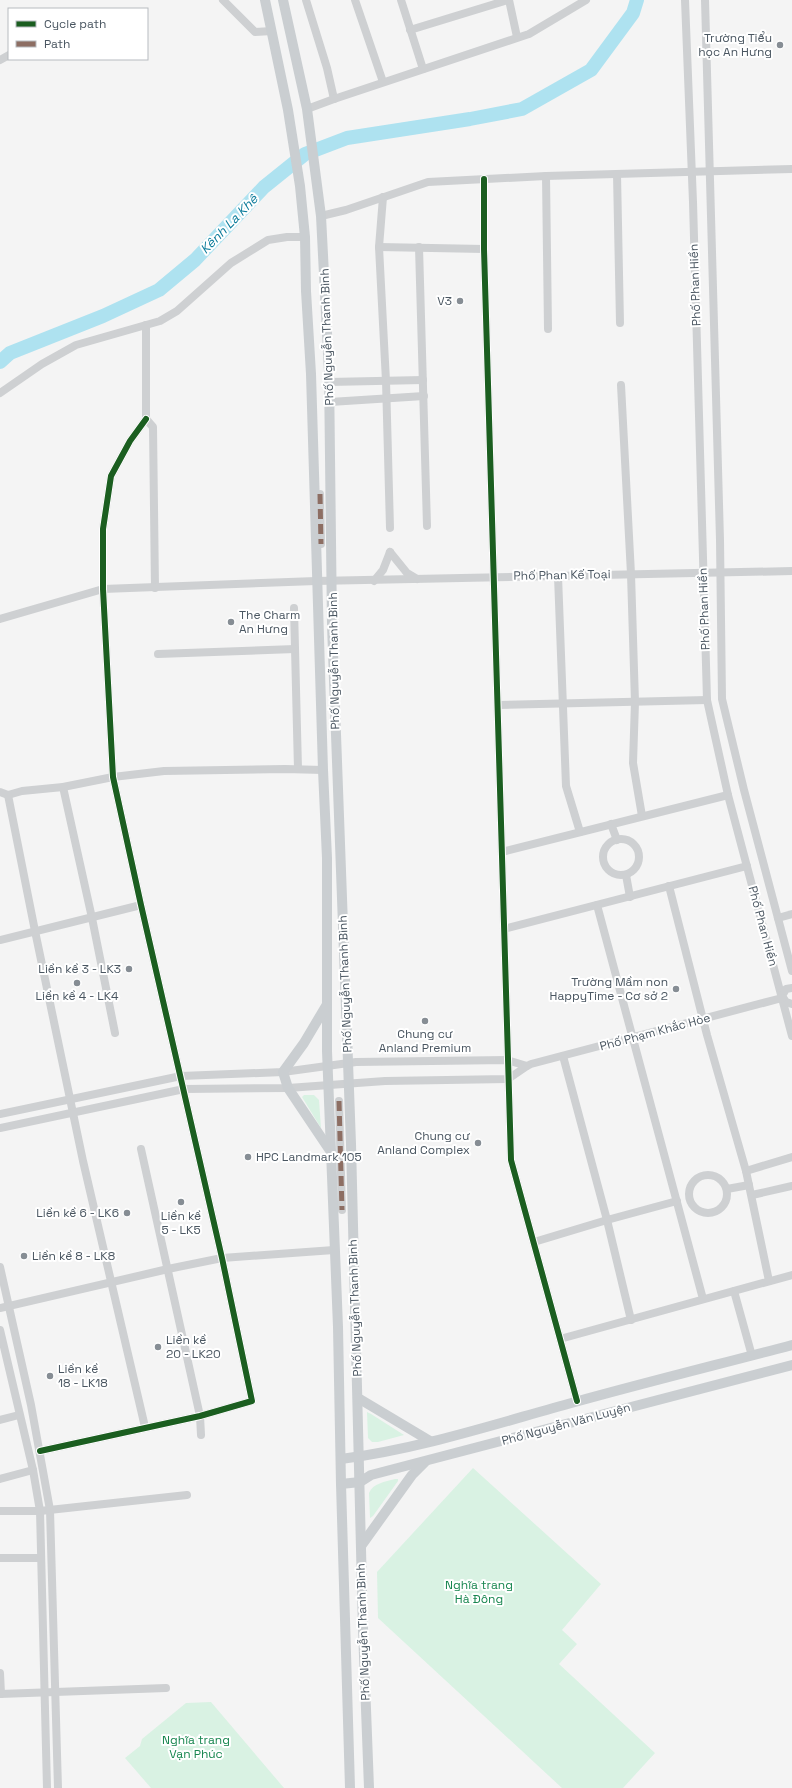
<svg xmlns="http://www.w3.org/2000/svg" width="792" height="1788" viewBox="0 0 792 1788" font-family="'Space Grotesk',sans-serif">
	<rect width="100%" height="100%" fill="#f4f4f4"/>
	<g fill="#d9f2e3">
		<path d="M304 1095H314L319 1100 321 1128 302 1097Z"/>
		<path d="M367 1412 371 1414 404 1435 378 1442H372L368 1438Z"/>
		<path d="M473 1468 601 1584 562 1630 577 1644 559 1664 655 1753 623 1788H562L378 1618 377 1572Z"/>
		<path d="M395 1479H398V1481L373 1516 370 1518 369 1493C373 1483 385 1482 395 1479Z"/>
		<path d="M211 1702 284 1788H151L125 1758 140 1746 142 1739 186 1703Z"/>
	</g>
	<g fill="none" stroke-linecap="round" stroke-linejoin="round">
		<path stroke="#aee2f0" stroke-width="14" d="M0 362 10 353 103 316 159 290 195 260 264 187 305 154 347 138 470 119 522 109 591 70 633 13 637 0"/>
		<g stroke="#ced0d2" stroke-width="8">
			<path d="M223 0 255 32 272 31"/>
			<path d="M306 0 327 68 334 99"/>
			<path d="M355 0 383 82"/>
			<path d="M401 0 423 69"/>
			<path d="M509 0 517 37"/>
			<path d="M685 0 693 202 707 700 728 795 792 1036"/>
			<path d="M705 0 720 540 722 699 744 790 792 971"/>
			<path d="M410 30 508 0"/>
			<path d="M0 60 9 55"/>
			<path d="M307 109 334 99 529 34 586 0"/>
			<path d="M617 174 620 323"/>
			<path d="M546 176 548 329"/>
			<path d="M484 179V249L511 1160 577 1401"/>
			<path d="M383 197 379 247 386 381 390 528"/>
			<path d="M321 216 346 210 428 182 546 176 792 169"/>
			<path d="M379 247 484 249"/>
			<path d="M419 247 427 526"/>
			<path d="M146 325V419L153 427 155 588"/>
			<path d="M329 382 423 380"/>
			<path d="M621 385 631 574 635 702 633 763 642 816"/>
			<path d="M0 393 42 364 76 345 160 321 177 311 231 263 268 240 287 237H305"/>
			<path d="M330 402 424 396"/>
			<path d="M320 494 321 544"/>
			<path d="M390 552 407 573 417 579"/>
			<path d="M558 576 566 786 580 832"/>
			<path d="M374 581 383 570 390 552"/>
			<path d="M294 608 298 769"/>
			<path d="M0 619 103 589 316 581 792 571"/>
			<path d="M158 654 295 649"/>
			<path d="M498 705 707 700"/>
			<path d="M63 787 92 918 115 1033"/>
			<path d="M0 792 8 795 22 791 63 787 113 777 164 771 285 769 323 770"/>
			<path d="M8 795 35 931 83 1161 145 1427"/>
			<path d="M611 824 617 840"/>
			<circle cx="621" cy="857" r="18"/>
			<path d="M502 852 728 795"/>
			<path d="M626 875 630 897"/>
			<path d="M669 886 707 1035 746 1171 769 1281"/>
			<path d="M597 905 703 1299"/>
			<path d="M778 918 792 914"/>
			<path d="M504 929 747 866"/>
			<path d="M0 940 141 905"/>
			<path d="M792 988 786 989 782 996 786 1002 792 1004"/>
			<path d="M563 1056 607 1220 631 1320"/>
			<path d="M339 1101 342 1210"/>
			<path d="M0 1114 181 1076 283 1072 356 1062 507 1060 527 1066"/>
			<path d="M0 1128 184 1089 288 1088 385 1081 508 1079 527 1066 531 1064 782 998"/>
			<path d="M141 1149 200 1416 201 1435"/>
			<path d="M746 1171 792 1157"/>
			<circle cx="708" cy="1194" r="19"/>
			<path d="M727 1189 749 1185"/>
			<path d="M752 1195 792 1186"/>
			<path d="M534 1242 607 1220 677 1201"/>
			<path d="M0 1267 31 1405 50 1510 58 1788"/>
			<path d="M734 1291 752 1356"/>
			<path d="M0 1308 168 1269 222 1258 334 1250"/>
			<path d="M0 1330 33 1470 40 1511 47 1788"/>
			<path d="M560 1339 792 1275"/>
			<path d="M0 1420 19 1415"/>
			<path d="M40 1451 200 1416 252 1401 222 1258 141 905 113 777 103 589V529L111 476 130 441 146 419"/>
			<path d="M0 1479 33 1470"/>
			<path d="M0 1511H40L187 1495"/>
			<path d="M0 1558H41"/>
			<path d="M0 1673 1 1694"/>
			<path d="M0 1694 166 1688"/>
		</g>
		<g stroke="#caced1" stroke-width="10">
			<path d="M265 0 288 110 300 186 305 237 306 291 311 374 323 770 327 858V1051L338 1327 341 1484 350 1788"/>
			<path d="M283 0 307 109 321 216 329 372 332 625 351 1144 363 1630 369 1788"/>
			<path d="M326 1006 304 1043 283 1072 288 1088 331 1152"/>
			<path d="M358 1398 430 1441"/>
			<path d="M341 1459C420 1449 498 1423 575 1402 647 1382 720 1364 792 1345"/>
			<path d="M341 1484 360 1482 371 1475 792 1365"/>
			<path d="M361 1546 412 1475 425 1462"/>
		</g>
		<g stroke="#8d6e63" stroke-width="5" stroke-dasharray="10 5" stroke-linecap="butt">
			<path d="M320 494 321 544"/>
			<path d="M339 1101 342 1210"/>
		</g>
		<defs>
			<g id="cycleway">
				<path d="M484 179V249L511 1160 577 1401"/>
				<path d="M40 1451 200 1416 252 1401 222 1258 141 905 113 777 103 589V529L111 476 130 441 146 419"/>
			</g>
		</defs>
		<use href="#cycleway" stroke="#fff" stroke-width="8"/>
		<use href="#cycleway" stroke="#1b5e20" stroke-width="6"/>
	</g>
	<g fill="#868d94" stroke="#fff" stroke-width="1.5">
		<circle cx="780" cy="45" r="4"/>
		<circle cx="460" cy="301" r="4"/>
		<circle cx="231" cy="622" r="4"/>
		<circle cx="129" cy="969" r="4"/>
		<circle cx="77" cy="983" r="4"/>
		<circle cx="676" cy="989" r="4"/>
		<circle cx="425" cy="1021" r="4"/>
		<circle cx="478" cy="1143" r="4"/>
		<circle cx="248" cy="1157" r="4"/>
		<circle cx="181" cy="1202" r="4"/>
		<circle cx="127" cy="1213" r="4"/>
		<circle cx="24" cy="1256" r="4"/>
		<circle cx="158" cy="1347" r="4"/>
		<circle cx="50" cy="1376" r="4"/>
	</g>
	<g text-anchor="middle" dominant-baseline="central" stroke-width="4" stroke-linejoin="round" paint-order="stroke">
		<g font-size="12" fill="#4a5661" stroke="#fff" text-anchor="end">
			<text x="772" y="38">Trường Tiểu<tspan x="772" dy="14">học An Hưng</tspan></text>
			<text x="452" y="301">V3</text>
			<text x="239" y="615" text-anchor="start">The Charm<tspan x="239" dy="14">An Hưng</tspan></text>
			<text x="121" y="969">Liền kề 3 - LK3</text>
			<text x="668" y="982">Trường Mầm non<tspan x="668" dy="14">HappyTime - Cơ sở 2</tspan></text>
			<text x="77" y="996" text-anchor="middle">Liền kề 4 - LK4</text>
			<text x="425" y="1034" text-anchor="middle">Chung cư<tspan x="425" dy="14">Anland Premium</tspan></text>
			<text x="470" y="1136">Chung cư<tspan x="470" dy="14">Anland Complex</tspan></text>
			<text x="256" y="1157" text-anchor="start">HPC Landmark 105</text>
			<text x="119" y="1213">Liền kề 6 - LK6</text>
			<text x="181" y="1216" text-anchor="middle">Liền kề<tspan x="181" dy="14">5 - LK5</tspan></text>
			<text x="32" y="1256" text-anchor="start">Liền kề 8 - LK8</text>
			<text x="166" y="1340" text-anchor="start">Liền kề<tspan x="166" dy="14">20 - LK20</tspan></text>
			<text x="58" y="1369" text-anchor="start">Liền kề<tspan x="58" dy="14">18 - LK18</tspan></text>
		</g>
		<g font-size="12" fill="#4a5661" stroke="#fff">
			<text transform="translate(695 285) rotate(-92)">Phố Phan Hiền</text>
			<text transform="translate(327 337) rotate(-92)">Phố Nguyễn Thanh Bình</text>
			<text transform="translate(562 575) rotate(-1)">Phố Phan Kế Toại</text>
			<text transform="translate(704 609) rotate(-92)">Phố Phan Hiền</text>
			<text transform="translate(334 661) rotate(-91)">Phố Nguyễn Thanh Bình</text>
			<text transform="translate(763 926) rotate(75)">Phố Phan Hiền</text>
			<text transform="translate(345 984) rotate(-92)">Phố Nguyễn Thanh Bình</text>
			<text transform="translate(655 1032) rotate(-15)">Phố Phạm Khắc Hòe</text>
			<text transform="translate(355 1308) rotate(-92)">Phố Nguyễn Thanh Bình</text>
			<text transform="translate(566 1424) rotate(-15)">Phố Nguyễn Văn Luyện</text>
			<text transform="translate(363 1632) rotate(-92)">Phố Nguyễn Thanh Bình</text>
		</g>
		<g font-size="12" fill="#17864f" stroke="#fff">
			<text x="479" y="1585">Nghĩa trang<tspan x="479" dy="14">Hà Đông</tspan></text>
			<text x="196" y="1740">Nghĩa trang<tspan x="196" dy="14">Vạn Phúc</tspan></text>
		</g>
		<g font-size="13" font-style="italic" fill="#0c7c9b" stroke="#fff">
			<text transform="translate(229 224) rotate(-46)">Kênh La Khê</text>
		</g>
	</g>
	<rect x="8" y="8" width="140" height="52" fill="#ffffff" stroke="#b7bbc0"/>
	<rect x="16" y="21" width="20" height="6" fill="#1b5e20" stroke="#b7bbc0"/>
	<text x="44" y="28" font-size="12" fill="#4a5661">Cycle path</text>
	<rect x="16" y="41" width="20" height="6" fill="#8d6e63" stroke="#b7bbc0"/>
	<text x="44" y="48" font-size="12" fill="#4a5661">Path</text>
</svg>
